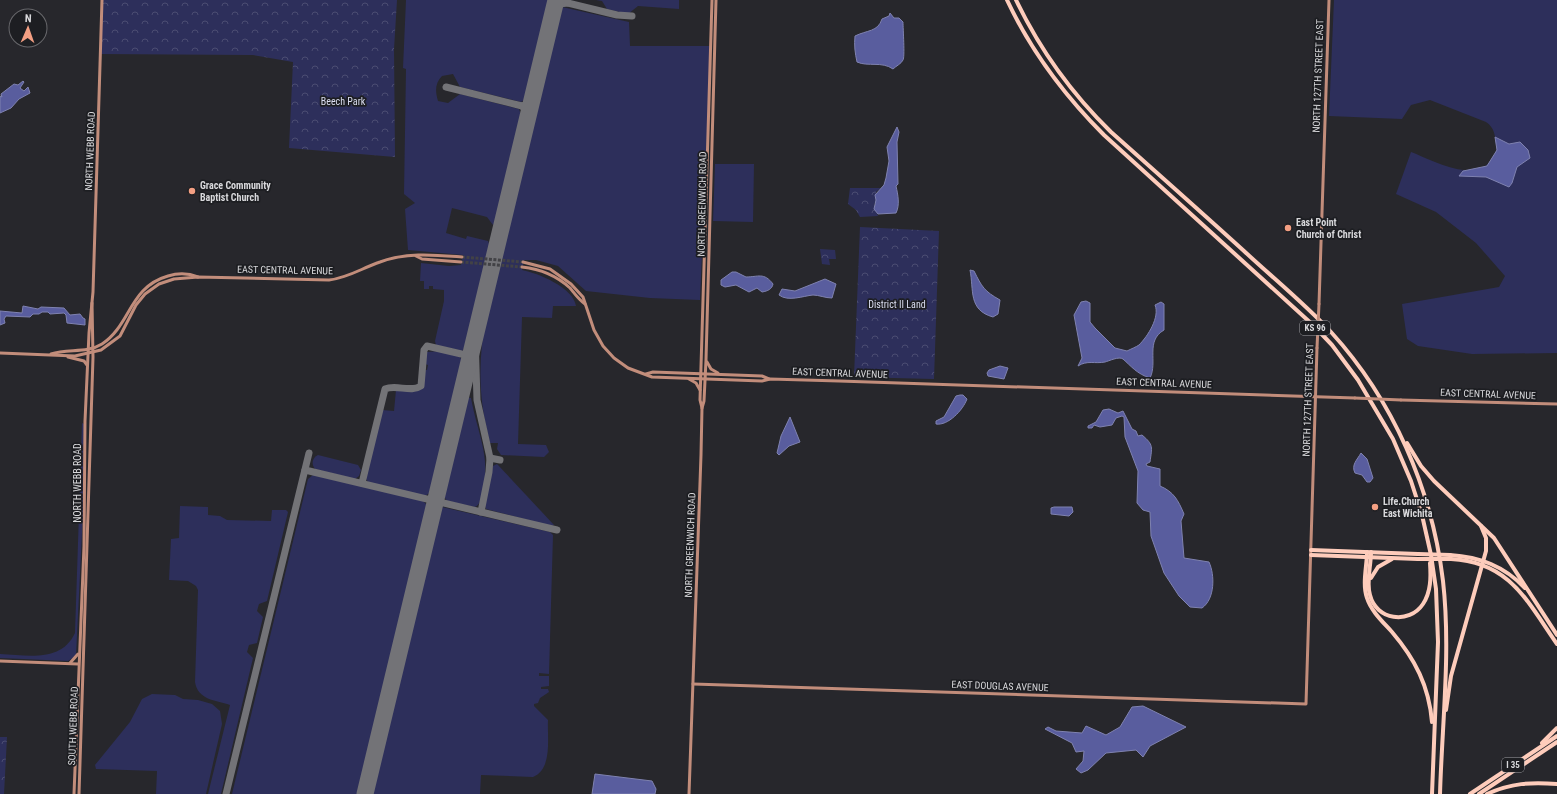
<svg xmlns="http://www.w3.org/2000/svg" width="1557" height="794" viewBox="0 0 1557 794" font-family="'Roboto Condensed',sans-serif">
	<defs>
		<pattern id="forest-crowns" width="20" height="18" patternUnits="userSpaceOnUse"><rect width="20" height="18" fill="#2d2f5b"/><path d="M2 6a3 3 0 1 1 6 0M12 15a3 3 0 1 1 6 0" fill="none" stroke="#4b4c72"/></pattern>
	</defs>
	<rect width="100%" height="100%" fill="#27272c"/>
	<g fill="#2d2f5b">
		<path d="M406 0H550L524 100 521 102 460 87 453 74 442 76C435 83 435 91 438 101L448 103 460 94 519 109 522 118 496 223 493 225 487 217 452 208 446 233 466 239 467 236 488 241 490 246 466 346 462 351 436 345 435 341 444 301V290L433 289V286H429V289H424V281H420L421 263 449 266 461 265 463 255 408 250 405 209 415 203 404 194 406 69 403 68Z"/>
		<path d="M596 0H679V9L638 6 628 14 607 9 602 1Z"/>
		<path d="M1334 0H1557V353L1472 354 1418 346 1407 339 1402 304 1499 287 1505 276 1476 243 1436 212 1396 194 1411 152C1432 160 1475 184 1491 160 1494 156 1497 152 1496 146 1495 136 1495 128 1486 122L1430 100 1411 105 1402 119 1329 116Z"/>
		<path d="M562 7 629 22 630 46H711L700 300 650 298 586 291 558 266 536 260H524L522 270C538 273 574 288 576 306H553L552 318 522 317 518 444 546 445 549 452 544 457 501 455 497 449 498 443H490C478 398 478 361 486 316Z"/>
		<path d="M715 164H754L753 222 713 221Z"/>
		<path d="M444 351 458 355 463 361 431 492 425 496 368 482 365 477 382 410 394 411 396 390H418L423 388 424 370H427L428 365 425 364 426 352Z"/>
		<path d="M466 397 471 398C477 432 491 456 483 491 481 497 481 504 475 507L447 501 443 495Z"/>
		<path d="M82 423 84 424 83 512 76 656 68 661 0 658V654C27 655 61 663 75 633Z"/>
		<path d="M318 455 358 465 361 470 359 476 355 479 315 469C311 464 312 458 318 455Z"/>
		<path d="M497 464 498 465 554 525 551 526 486 509 484 503 493 466Z"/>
		<path d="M313 475 423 501 427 505 359 794H232L308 479Z"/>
		<path d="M180 506 208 507V515L220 516 227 520 271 521 272 510H286L288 512 267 601 259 604 257 611 263 617 257 643 249 645 247 652 253 658 221 794H208L230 705C215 700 198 700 195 682L198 590 196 586 188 581 169 580 171 539 179 538Z"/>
		<path d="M442 507 550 532 553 535 549 674 539 673V676H549V686L541 687V689H548L549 692 540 698 538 703 534 704V706L548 720C547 737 553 769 533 777L481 775 480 794H371L439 510Z"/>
		<path d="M152 694 175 695 183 699 198 700 212 704 220 711 222 724 206 794H156L157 771 96 769 95 765 130 722 142 699Z"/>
	</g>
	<g fill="url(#forest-crowns)">
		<path d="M103 0H397L394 49 395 157 289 148 293 62 253 55 101 54Z"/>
		<path d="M850 188H881L876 192V200L874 205 878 216 860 217 856 210 848 204Z"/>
		<path d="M860 227 939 231 934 379 854 377Z"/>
		<path d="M820 249 835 250 836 259H829L830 265 822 264Z"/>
		<path d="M0 737H7L4 794H0Z"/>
	</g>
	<g fill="#595d9e" stroke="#7f82b0">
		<path d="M890 13 894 18H899L903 22C903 28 905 58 903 60 901 64 896 66 893 69 882 61 868 67 857 62 855 53 854 45 855 36 867 30 878 32 882 19L889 16Z"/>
		<path d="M23 81 24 82 20 88 24 91 28 87 30 93 19 99 11 108 0 113V96L2 97 1 94 14 84 18 85Z"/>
		<path d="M897 127 899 132 897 142 898 184 896 186C898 195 900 205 896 213L878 214 874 209 876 200 875 195 884 185 886 178 889 161 887 147Z"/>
		<path d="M1495 137 1509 144 1520 142 1528 150 1530 158 1517 167 1512 183 1509 187 1486 177 1459 176 1463 171 1487 166 1497 150Z"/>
		<path d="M970 270 974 271C982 287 984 291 1000 300L998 314 993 317C968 310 974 290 970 270Z"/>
		<path d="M732 272H736L746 277C758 277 764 272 773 284 772 289 768 291 762 292L757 288 749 292 736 285 725 287 721 285V280Z"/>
		<path d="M825 279 836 284 832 298C825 298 819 295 813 295 803 296 788 302 779 295L782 289 795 291Z"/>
		<path d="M1086 301 1090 303V322L1095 328 1115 348 1127 351C1131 349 1136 347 1139 345 1148 336 1160 317 1155 305L1161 302 1164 304V330C1145 341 1158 362 1150 378 1137 374 1131 366 1123 359 1119 356 1109 361 1105 362 1095 364 1087 360 1078 366L1082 358 1074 315 1081 302Z"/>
		<path d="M23 306 38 309 41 307 64 308 70 315 80 314 83 318 85 319V325L67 323 66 315 64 313 50 314 48 312H42L39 314H33L30 317 6 316 4 319 5 323 0 325V311L22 313Z"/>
		<path d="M1000 366 1008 368 1004 379 988 376 987 373 989 370Z"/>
		<path d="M960 395H963L967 399C963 410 948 426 936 424V421L944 417 956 396Z"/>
		<path d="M1109 409 1118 413 1123 411 1132 429 1136 431 1138 436 1142 435C1154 445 1152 447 1150 462L1146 464 1147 466 1160 469V486C1174 492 1178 500 1184 514L1181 521 1184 558 1209 562C1215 575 1215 599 1202 608L1190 607 1179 596 1164 573 1151 536 1150 512 1143 510 1137 503 1138 471 1125 437 1124 417 1122 416 1116 418 1112 425 1100 427 1094 425 1092 428H1088V426L1096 422 1103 410Z"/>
		<path d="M790 417 800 442 789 446 779 455 777 453 781 436Z"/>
		<path d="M1361 453 1367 459 1373 478 1370 482H1367L1362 475 1355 473C1351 465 1357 460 1361 453Z"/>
		<path d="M1054 507H1072L1073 512 1069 516 1051 514V508Z"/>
		<path d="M1143 706 1186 727 1150 746 1143 757 1136 750 1106 753 1088 770 1081 773 1076 769 1083 761 1084 751 1076 752 1072 743 1045 729 1048 727 1056 731 1082 733 1086 726 1106 735 1120 727 1132 707Z"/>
		<path d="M595 774 652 781 656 789 655 794H592Z"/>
	</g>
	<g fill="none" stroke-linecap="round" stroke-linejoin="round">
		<g stroke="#737377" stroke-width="7">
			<path d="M563 0 568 3 617 15 632 16"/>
			<path d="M553 11 559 4 568 3"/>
			<path d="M446 87 522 106 527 105 532 97"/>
			<path d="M522 106 526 110 527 121"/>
			<path d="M475 335 477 400 490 458 489 472 481 512"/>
			<path d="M490 458 500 460"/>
			<path d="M305 470 557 530"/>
			<path d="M362 483 385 389C396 384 411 393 421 386L424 350 427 346 470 356"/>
			<path d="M226 794 309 453"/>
		</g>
		<path stroke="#737377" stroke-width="17" d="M365 794 556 0"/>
		<g stroke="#424246" stroke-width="3" stroke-dasharray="3 1.5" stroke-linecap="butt">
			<path d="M462 257 523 262"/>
			<path d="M461 262 522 267"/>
		</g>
		<g stroke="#c28d7b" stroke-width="3">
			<path d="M416 256 422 259 461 262"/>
			<path d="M523 262 550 269 571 284 583 297 594 330 603 346 614 358 628 368 652 377 762 381 770 379 839 381 1355 398"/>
			<path d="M522 267C540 269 557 276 570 288 575 294 579 300 585 304"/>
			<path d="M1319 304 1329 0"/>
			<path d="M0 353 75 356 101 350 120 336 136 305 145 294 159 284 174 279 198 277 329 280C348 278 362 268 380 262 407 252 435 255 462 257"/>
			<path d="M51 354C68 348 86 354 102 344 131 325 129 287 168 276 178 273 188 273 198 277"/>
			<path d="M68 357 84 361 87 365"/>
			<path d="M707 362 711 369 718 373"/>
			<path d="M646 374 653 372 762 376 769 379"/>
			<path d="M689 379 696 383 700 390"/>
			<path d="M1401 400 1557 404"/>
			<path d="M702 408 704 401 706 360 716 0"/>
			<path d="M0 661 78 664"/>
			<path d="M70 663 78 654"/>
			<path d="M693 684 1306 704 1317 348"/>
			<path d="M74 794 84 546 85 421 89 333 93 292 102 0"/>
			<path d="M79 794 93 357 92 303"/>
			<path d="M689 794 701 455 702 408 700 400 712 0"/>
		</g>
		<g stroke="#feccbb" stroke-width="4">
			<path d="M1007 0C1031 51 1064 95 1104 135L1313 325 1332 345 1358 380 1393 439 1411 481 1422 515 1431 555 1436 589 1438 642 1432 794"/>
			<path d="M1016 0C1040 50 1072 94 1111 132 1156 172 1200 211 1244 251 1273 278 1304 303 1331 332 1393 400 1432 489 1443 581 1451 651 1442 724 1440 794"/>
			<path d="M1407 443 1421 466 1434 481 1494 538 1557 635"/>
			<path d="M1311 550 1418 554"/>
			<path d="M1367 552C1367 566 1362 584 1367 598 1371 611 1383 622 1392 632 1415 659 1429 686 1432 722"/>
			<path d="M1371 552C1371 566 1366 582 1370 595 1376 620 1409 625 1423 604 1431 592 1431 577 1430 563"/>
			<path d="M1311 555 1418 559"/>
			<path d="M1450 555C1480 557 1504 566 1525 588"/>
			<path d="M1451 559C1510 562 1527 601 1557 644"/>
			<path d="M1371 578 1378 567 1392 559"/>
			<path d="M1446 710 1451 676 1486 551V538L1481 526"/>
			<path d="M1542 743 1557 728"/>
			<path d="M1470 794 1557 736"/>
			<path d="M1479 794 1557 742"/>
			<path d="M1487 794C1511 783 1531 782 1557 784"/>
		</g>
		<g stroke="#c28d7b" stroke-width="3">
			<path d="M1317 348 1319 304"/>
			<path d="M1355 398 1401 400"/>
		</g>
		<g stroke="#feccbb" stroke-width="4">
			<path d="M1418 554 1450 555"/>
			<path d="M1418 559H1451"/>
		</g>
	</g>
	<g fill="#f39f83" stroke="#1d1e22" stroke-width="1.5">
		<circle cx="192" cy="191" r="4"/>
		<circle cx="1288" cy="228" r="4"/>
		<circle cx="1375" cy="507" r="4"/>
	</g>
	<g text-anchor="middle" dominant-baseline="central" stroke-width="3.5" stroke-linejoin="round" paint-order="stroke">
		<g fill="#1d1e22" stroke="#a0a0a4" stroke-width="1">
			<rect x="1300" y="321" width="30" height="14" rx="3"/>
			<rect x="1502" y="758" width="22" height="14" rx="3"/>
		</g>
		<g font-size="9" font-weight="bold" fill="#d8d8db">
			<text x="1315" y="328">KS 96</text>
			<text x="1513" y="765">I 35</text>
		</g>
		<g font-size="10" fill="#d8d8db" stroke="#1d1e22">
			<text transform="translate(1318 76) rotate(-88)">NORTH 127TH STREET EAST</text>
			<text transform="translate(90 151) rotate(-88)">NORTH WEBB ROAD</text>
			<text transform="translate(702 204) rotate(-89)">NORTH GREENWICH ROAD</text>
			<text transform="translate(285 270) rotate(1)">EAST CENTRAL AVENUE</text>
			<text transform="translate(840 373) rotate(2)">EAST CENTRAL AVENUE</text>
			<text transform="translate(1164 383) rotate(2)">EAST CENTRAL AVENUE</text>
			<text transform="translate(1488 394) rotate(2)">EAST CENTRAL AVENUE</text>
			<text transform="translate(1308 400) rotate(-88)">NORTH 127TH STREET EAST</text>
			<text transform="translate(77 483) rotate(-90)">NORTH WEBB ROAD</text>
			<text transform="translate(690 545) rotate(-88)">NORTH GREENWICH ROAD</text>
			<text transform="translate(1000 686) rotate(2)">EAST DOUGLAS AVENUE</text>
			<text transform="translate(73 726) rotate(-88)">SOUTH WEBB ROAD</text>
		</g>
		<g font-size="10" fill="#dbdef1" stroke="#1d1e22">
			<text x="343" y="101">Beech Park</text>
			<text x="897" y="304">District II Land</text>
		</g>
		<g font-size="10" font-weight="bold" fill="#d8d8db" stroke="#1d1e22" text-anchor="start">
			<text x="200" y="185">Grace Community<tspan x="200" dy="12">Baptist Church</tspan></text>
			<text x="1296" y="222">East Point<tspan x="1296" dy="12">Church of Christ</tspan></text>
			<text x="1383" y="501">Life.Church<tspan x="1383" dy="12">East Wichita</tspan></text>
		</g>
	</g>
	<g transform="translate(28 28) rotate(2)"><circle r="19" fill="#1d1e22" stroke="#68686c"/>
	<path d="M0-3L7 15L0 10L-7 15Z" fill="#f39f83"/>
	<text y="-6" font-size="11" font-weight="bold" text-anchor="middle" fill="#d8d8db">N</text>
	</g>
</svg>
